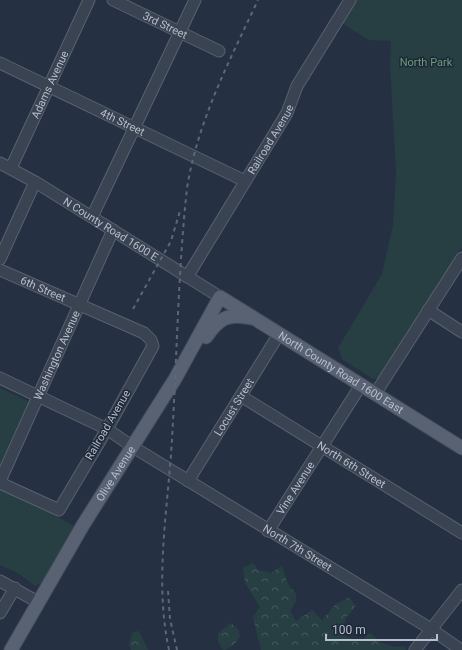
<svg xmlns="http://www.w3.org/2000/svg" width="462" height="650" viewBox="0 0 462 650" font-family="Roboto,sans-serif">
	<defs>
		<pattern id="forest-crowns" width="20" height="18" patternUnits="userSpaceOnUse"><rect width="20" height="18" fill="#273f43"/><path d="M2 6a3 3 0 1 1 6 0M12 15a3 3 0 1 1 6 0" fill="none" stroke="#44595d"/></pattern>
	</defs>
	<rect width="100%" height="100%" fill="#253142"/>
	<g fill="url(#forest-crowns)">
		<path d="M253 563 258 570 271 573 282 566C285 576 287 586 296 593V601L290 611 296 621 312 610 322 620 336 604 350 597 355 607 346 618 341 634 354 640 361 641 370 633 380 642 395 647 404 646 406 650H261L253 617 260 607 245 583 243 568Z"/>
		<path d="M231 623 238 629 240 636C236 644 232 648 223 650L218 642V633Z"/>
		<path d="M139 631 148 650H131L129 645 132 633Z"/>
	</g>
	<g fill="#273f43">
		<path d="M355 0H462V247L389 363 378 378 373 379 342 359 338 348 382 274 393 225 396 172 390 63 391 41 369 40 340 22Z"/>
		<path d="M0 388 32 403 0 472Z"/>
		<path d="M0 486 74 526 41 583 35 586 18 573 0 565Z"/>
	</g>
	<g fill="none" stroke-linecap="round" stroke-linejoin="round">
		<defs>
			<g id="minor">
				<path id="s1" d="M113 0 219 51"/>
				<path id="s2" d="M0 63 245 181"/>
				<path id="s3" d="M0 163 37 183 220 297"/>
				<path id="s4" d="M11 168 89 0"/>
				<path d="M92 217 195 0"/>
				<path d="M0 259 35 182"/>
				<path id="s5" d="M0 270 144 333 151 340 153 346 107 429 59 510 0 483"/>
				<path id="s6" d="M187 277 287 113 297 86 350 0"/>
				<path d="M428 310 462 332"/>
				<path id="s7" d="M0 378 107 429 133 447 431 629 461 650"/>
				<path d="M375 394 462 258"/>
				<path id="s8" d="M241 396 462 533"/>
				<path id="s9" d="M0 481 113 230"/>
				<path id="s10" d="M188 481 279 334"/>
				<path id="s11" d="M268 531 361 385"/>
				<path d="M0 581 38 602"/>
				<path d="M0 613 15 588"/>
				<path d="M415 650 462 590"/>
			</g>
			<g id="major">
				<path d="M206 337C219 318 228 313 251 318"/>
				<path id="s12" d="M11 650 83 525 175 379 220 297 462 448"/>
			</g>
		</defs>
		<use href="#minor" stroke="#58616f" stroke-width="13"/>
		<use href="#major" stroke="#444c5b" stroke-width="15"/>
		<use href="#minor" stroke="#3a4352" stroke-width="11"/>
		<use href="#major" stroke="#586272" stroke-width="13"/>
		<g stroke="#5c6779" stroke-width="2" stroke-dasharray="4 4" stroke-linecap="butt">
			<path d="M133 309 171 241 180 211"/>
			<path d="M168 591 170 619 177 650"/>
			<path d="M169 650C154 581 168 509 172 439 177 356 178 272 187 188 198 120 229 62 258 0"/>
		</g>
	</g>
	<g text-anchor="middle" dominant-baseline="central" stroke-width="3" stroke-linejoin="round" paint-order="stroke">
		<g font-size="11" fill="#b7becc" stroke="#1e2837">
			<text stroke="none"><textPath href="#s1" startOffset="58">3rd Street</textPath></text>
			<text stroke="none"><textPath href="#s4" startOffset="92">Adams Avenue</textPath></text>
			<text stroke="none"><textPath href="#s2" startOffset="136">4th Street</textPath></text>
			<text stroke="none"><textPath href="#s6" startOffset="161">Railroad Avenue</textPath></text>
			<text stroke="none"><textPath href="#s3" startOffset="129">N County Road 1600 E</textPath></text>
			<text stroke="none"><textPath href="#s5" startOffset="47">6th Street</textPath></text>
			<text stroke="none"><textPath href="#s9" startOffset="138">Washington Avenue</textPath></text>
			<text stroke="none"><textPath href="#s12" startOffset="553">North County Road 1600 East</textPath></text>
			<text stroke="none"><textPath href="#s10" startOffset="87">Locust Street</textPath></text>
			<text transform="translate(108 425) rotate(-60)">Railroad Avenue</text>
			<text stroke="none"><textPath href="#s8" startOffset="130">North 6th Street</textPath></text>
			<text stroke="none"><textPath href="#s12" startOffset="205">Olive Avenue</textPath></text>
			<text stroke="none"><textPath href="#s11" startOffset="51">Vine Avenue</textPath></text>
			<text stroke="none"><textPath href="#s7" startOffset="343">North 7th Street</textPath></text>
		</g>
		<g font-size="11" fill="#6d9d7a" stroke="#1e2837">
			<text x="426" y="62">North Park</text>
		</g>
	</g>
	<path d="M326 634v6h111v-6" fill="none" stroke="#b7becc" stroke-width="2"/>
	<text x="332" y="634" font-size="12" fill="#b7becc" stroke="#1e2837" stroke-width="3" paint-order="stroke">100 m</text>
</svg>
